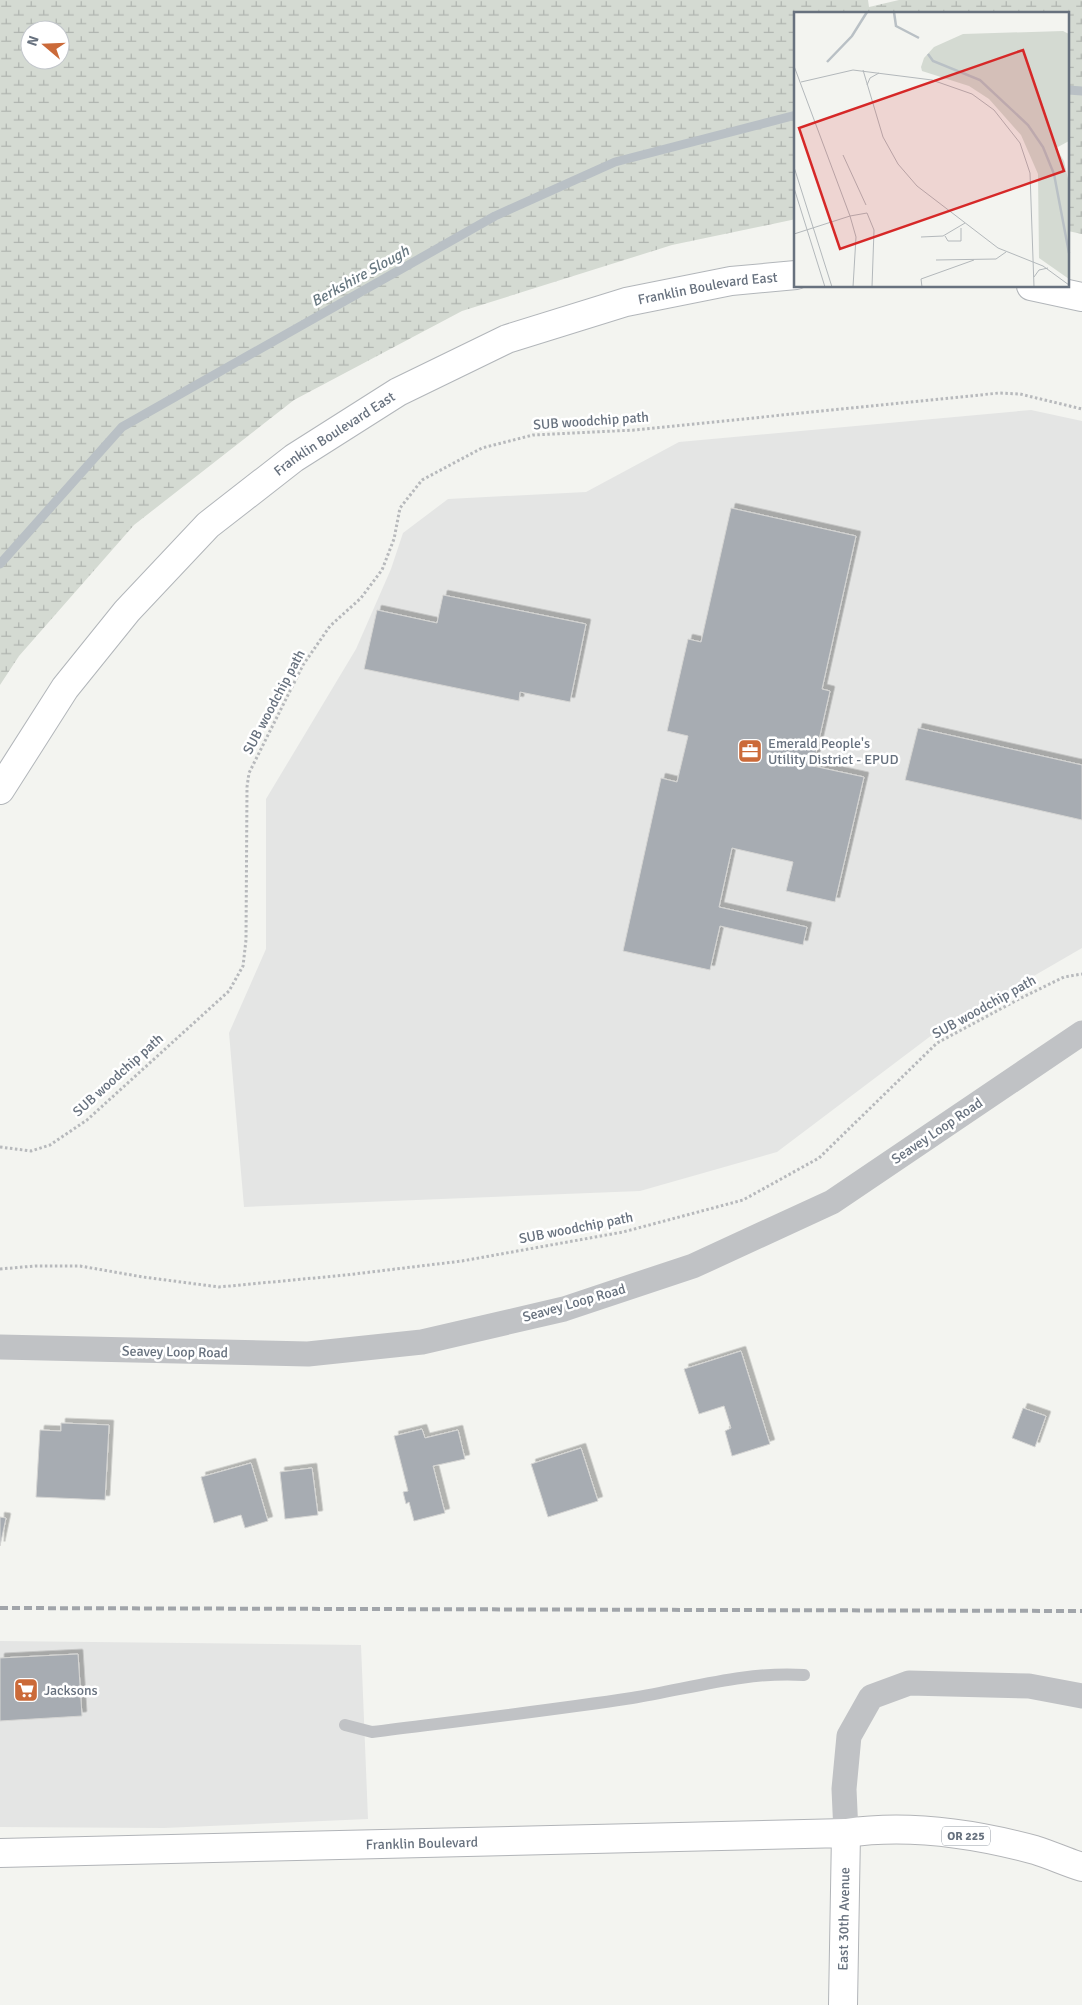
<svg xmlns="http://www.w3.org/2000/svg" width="1082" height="2005" viewBox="0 0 1082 2005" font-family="Signika,sans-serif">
	<defs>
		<pattern id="wetland-marsh" width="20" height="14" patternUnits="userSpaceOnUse" patternTransform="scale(1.25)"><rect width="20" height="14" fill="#d4dad2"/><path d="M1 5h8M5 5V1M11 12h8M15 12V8" fill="none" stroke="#b0b5b0"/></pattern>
		<filter id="shadow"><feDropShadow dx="4.5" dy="-4.5" stdDeviation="0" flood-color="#0004"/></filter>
	</defs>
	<rect width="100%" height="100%" fill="#f3f4f0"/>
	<g fill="#e4e5e4">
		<path d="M1031 410 1082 421V948L932 1035 777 1152 640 1191 244 1207 229 1033 266 949V799L356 649 391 569 403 533 448 499 586 492 679 442Z"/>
		<path d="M0 1641 361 1645 368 1819 164 1828 0 1827Z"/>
	</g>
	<path fill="url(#wetland-marsh)" fill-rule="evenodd" d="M0 0H868L869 7 899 0H1082V234L1068 231V14H796V219L672 245 462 311 294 400 134 525 19 656 0 685ZM30 30H60V60H30Z"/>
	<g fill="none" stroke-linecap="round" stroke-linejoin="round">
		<g stroke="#b9c0c5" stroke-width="9">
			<path d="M1068 90 1082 91"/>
			<path d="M0 564 122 427 495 216 615 162 796 115"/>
		</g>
	</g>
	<g fill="#a7acb2" stroke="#d5d5d3" filter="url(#shadow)">
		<path d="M731 508 856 536 822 689 830 691 813 766 864 777 835 902 786 891 793 862 732 848 719 907 807 927 803 945 720 926 710 970 623 951 661 778 677 782 688 736 667 731 688 639 701 642Z"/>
		<path d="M443 595 586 624 570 702 520 692 519 701 364 669 377 610 437 623Z"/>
		<path d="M918 728 1082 765V820L905 780Z"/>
		<path d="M741 1351 770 1444 732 1456 725 1431 731 1428 724 1406 699 1414 684 1369Z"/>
		<path d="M1023 1408 1046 1416 1035 1447 1012 1438Z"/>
		<path d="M61 1423 109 1425 105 1500 36 1497 40 1430 61 1431Z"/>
		<path d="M422 1429 425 1438 458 1430 465 1459 433 1466 445 1513 414 1521 409 1502 406 1504 403 1492 408 1491 394 1436Z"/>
		<path d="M581 1448 598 1501 548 1517 531 1464Z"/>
		<path d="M251 1463 268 1521 245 1528 241 1515 214 1523 201 1477Z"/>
		<path d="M312 1468 318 1515 285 1519 280 1472Z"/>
		<path d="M0 1517 6 1518 0 1546Z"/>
		<path d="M78 1654 82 1716 0 1721V1658Z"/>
	</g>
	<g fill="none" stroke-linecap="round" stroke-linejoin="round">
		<defs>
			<g id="secondary">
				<path d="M1031 286 1082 297"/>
				<path id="s1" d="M0 790 65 688 127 611 208 525 294 458 398 392 507 339 626 302 731 281 796 275"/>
			</g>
			<g id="primary">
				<path id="s2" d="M0 1853 846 1833 843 2005"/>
			</g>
			<path id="motorway" d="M846 1833C907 1824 976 1834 1035 1850 1051 1855 1066 1862 1082 1867"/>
		</defs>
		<use href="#secondary" stroke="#b2b6ba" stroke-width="30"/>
		<use href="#primary" stroke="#b1b4b8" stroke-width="30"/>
		<use href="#motorway" stroke="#b3b5b8" stroke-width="30"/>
		<g stroke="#b7b9bc" stroke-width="3" stroke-dasharray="2.5 2.5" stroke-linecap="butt">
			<path d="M0 1147 31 1151 50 1145 87 1120 229 991 243 966 246 940 247 787 249 773 303 665 330 626 361 598 382 570 394 539 400 508 422 480 482 448 533 435 635 430 999 393 1020 394 1082 409"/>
			<path d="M0 1269 35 1266H80L143 1277 219 1287 346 1275 462 1261 623 1232 743 1200 819 1158 937 1043 1021 998 1064 977 1082 974"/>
		</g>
		<path stroke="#c0c2c5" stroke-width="12" d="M345 1725 372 1732C459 1721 546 1711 632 1698 689 1689 745 1671 804 1675"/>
		<g stroke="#c0c2c5" stroke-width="25">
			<path d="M0 1347 308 1354 422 1342 564 1309 693 1266 832 1202 1082 1033"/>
			<path d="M846 1833 844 1789 849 1736 871 1697 909 1683 1029 1686 1082 1696"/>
		</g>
		<use href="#secondary" stroke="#fff" stroke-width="28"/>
		<use href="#primary" stroke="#fff" stroke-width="28"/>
		<use href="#motorway" stroke="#fff" stroke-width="28"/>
		<path stroke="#a1a5aa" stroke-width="4" stroke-dasharray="8 4" stroke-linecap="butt" d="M0 1608 1082 1611"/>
	</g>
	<defs>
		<symbol id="office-square" viewBox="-11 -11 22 22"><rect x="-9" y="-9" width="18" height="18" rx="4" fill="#cb6a39" stroke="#fff"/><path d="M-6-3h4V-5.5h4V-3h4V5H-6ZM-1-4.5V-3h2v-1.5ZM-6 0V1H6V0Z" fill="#fff"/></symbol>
		<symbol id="supermarket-square" viewBox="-11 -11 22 22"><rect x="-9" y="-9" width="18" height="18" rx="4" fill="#cb6a39" stroke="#fff"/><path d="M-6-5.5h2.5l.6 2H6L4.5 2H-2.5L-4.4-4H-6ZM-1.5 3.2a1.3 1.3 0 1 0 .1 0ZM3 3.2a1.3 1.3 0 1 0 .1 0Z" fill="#fff"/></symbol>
	</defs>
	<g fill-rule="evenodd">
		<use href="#office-square" x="736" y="737" width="28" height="28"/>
		<use href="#supermarket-square" x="12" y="1676" width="28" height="28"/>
	</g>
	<g text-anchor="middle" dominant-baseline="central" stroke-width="5" stroke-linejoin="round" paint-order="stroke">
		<rect fill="#fff" stroke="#959ca5" stroke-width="1" x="942" y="1826.5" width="48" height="19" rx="4"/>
		<g font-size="12" font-weight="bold" fill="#67717e">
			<text x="966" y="1836">OR 225</text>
		</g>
		<g font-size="14" fill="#67717e" stroke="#fff">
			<text stroke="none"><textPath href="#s1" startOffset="899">Franklin Boulevard East</textPath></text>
			<text transform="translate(591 421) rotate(-4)">SUB woodchip path</text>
			<text stroke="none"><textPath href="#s1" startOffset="494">Franklin Boulevard East</textPath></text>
			<text transform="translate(274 702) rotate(-62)">SUB woodchip path</text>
			<text transform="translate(984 1007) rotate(-29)">SUB woodchip path</text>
			<text transform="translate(118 1075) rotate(-42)">SUB woodchip path</text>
			<text transform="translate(937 1131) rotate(-34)">Seavey Loop Road</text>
			<text transform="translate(576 1228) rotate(-11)">SUB woodchip path</text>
			<text transform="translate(574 1303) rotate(-16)">Seavey Loop Road</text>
			<text transform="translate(175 1352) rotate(1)">Seavey Loop Road</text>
			<text stroke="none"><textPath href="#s2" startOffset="422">Franklin Boulevard</textPath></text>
			<text transform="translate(844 1919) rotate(-89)">East 30th Avenue</text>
		</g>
		<g font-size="14" fill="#67717e" stroke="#fff" text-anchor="start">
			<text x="768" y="743">Emerald People's<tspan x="768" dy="16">Utility District - EPUD</tspan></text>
			<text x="44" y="1690">Jacksons</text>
		</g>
		<g font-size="15" font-style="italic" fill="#687881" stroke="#fff">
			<text transform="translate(360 276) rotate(-29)">Berkshire Slough</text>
		</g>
	</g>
	<g transform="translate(794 12)">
		<rect width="275" height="275" fill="#f3f4f0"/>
		<path d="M269 19 275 22V129L262 136 270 149 274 167 275 267 245 246 244 162 227 123 195 87 175 74 128 59 127 55 130 46 140 35 169 22Z" fill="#d4dad2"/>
		<path fill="none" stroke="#b9c0c5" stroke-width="2.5" d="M100 0 102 14 125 26M134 42 139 49 186 68 234 113 249 135 260 162 275 241M33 50 58 24 73 0"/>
		<path fill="none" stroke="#b3b8bb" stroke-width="1" d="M0 54 56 204 0 222M69 58 89 125 104 152 123 174 204 236 249 254 275 273M7 70 59 58 138 68 178 82 200 98 226 131 236 161 240 275M73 73 76 66 85 61M49 143 72 193M0 155 38 275M0 176 31 275M56 204 73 201 80 218 78 275M56 204 62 225 59 275M151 224 154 229H167V216M127 225 149 224 171 211M142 248 202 247 212 240M240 265 245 258 254 256M128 275 127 267 180 248"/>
		<path fill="#d62828" fill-opacity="0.15" stroke="#d62828" stroke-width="2.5" d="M229 38 270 159 46 237 5 116Z"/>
		<rect width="275" height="275" fill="none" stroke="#67717e" stroke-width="2.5"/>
	</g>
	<g transform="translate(45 45) rotate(289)"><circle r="24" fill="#ffffff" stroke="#c2c6cb"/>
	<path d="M0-4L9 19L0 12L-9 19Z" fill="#cb6a39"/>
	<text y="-8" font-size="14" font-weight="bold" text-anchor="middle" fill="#67717e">N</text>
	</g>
</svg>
